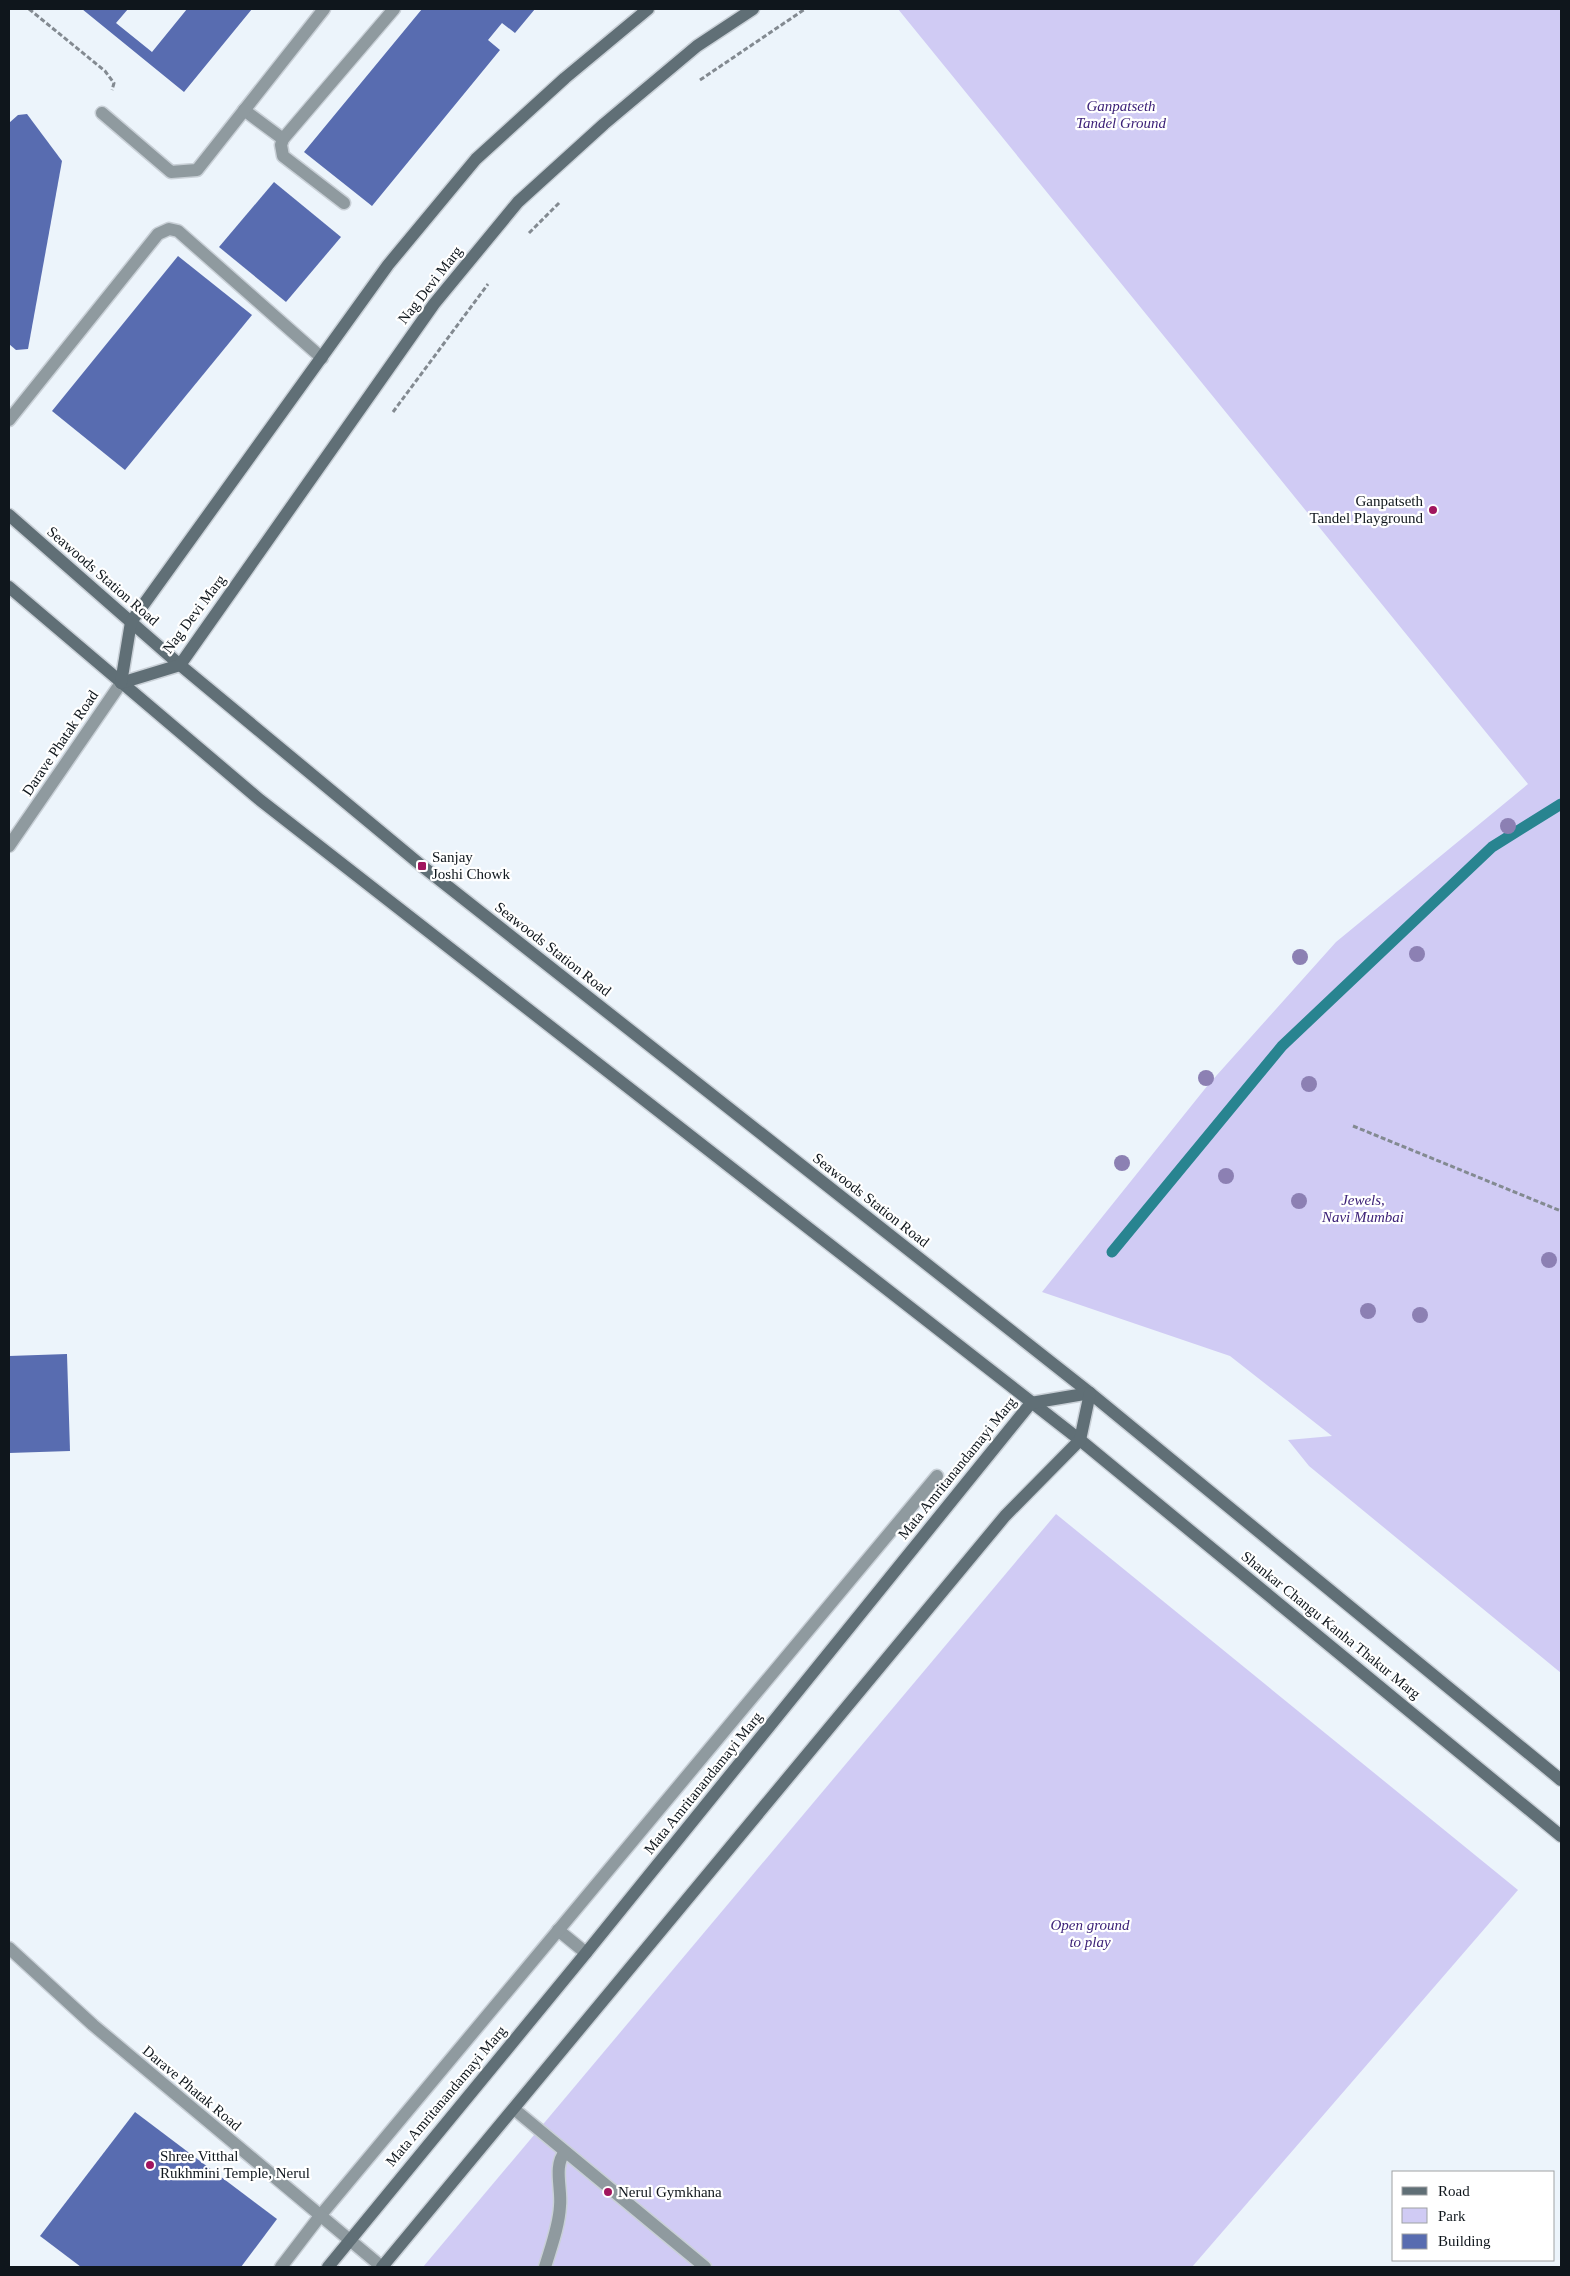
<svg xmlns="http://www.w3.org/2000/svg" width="1570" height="2276" viewBox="0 0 1570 2276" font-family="'Times New Roman',serif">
	<rect width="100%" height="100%" fill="#ecf4fb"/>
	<g fill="#d0cbf4">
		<path d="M898 9H1561V1673L1309 1466 1288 1440 1332 1436 1230 1356 1042 1292 1208 1085 1336 942 1528 784Z"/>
		<path d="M1056 1514 1518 1890 1192 2267H423Z"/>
	</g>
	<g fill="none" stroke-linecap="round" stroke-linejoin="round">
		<path stroke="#288490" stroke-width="11" d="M1112 1252 1282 1046 1492 847 1561 804"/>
	</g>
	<g fill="#586cb0">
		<path d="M82 9H128L116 23 152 52 187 9H252L184 92Z"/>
		<path d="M422 9H535L515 33 502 23 488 40 500 50 372 206 304 152Z"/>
		<path d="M27 114 62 161 28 349 16 350 9 344V123L18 115Z"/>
		<path d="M274 182 341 237 286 302 219 247Z"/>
		<path d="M178 256 252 315 125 470 52 411Z"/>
		<path d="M67 1354 70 1451 9 1453V1356Z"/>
		<path d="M135 2112 277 2219 241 2267H81L40 2236Z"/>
	</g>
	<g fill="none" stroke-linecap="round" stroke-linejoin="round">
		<defs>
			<g id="lane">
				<path d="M558 1930 586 1953"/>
				<path d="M514 2109 705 2267"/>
				<path d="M281 2267 320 2216 937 1476"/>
				<path d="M545 2267C551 2247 559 2226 560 2206 562 2189 553 2166 565 2152"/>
			</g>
			<g id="street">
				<path d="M244 110 283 139"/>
				<path d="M102 113 171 172 197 170 324 9"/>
				<path d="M344 203 283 156 281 145 283 139 394 9"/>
				<path d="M9 420 158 234 169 229 178 231 322 358"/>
				<path d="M9 846 121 683"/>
				<path d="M9 1948 93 2025 382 2267"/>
			</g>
			<g id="secondary">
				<path d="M9 515 180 665 422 866 1090 1393 1561 1780"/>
				<path d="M9 587 260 800 1080 1440 1561 1836"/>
				<path d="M121 683 180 665 434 304 518 202 604 124 697 46 753 9"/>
				<path d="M121 683 131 622 388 265 476 159 565 78 648 9"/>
				<path d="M328 2267 586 1953 1031 1403 1090 1393"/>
				<path d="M382 2267 1005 1516 1080 1440 1090 1393"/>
			</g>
		</defs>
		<use href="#lane" stroke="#c9d0d7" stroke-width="15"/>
		<use href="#street" stroke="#c9d0d7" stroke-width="15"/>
		<use href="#secondary" stroke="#c9d0d7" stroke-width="15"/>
		<g stroke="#838a91" stroke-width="3" stroke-dasharray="5 2.5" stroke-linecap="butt">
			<path d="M29 9 105 71 114 83 112 90"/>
			<path d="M700 80 805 9"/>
			<path d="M529 233 560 202"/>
			<path d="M393 412 488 284"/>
			<path d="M1353 1126 1561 1211"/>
		</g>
		<use href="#lane" stroke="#8f9a9f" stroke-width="12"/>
		<use href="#street" stroke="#8f9a9f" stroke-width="12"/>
		<use href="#secondary" stroke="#606f76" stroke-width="12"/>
	</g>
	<g fill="#8c80b3">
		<circle cx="1508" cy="826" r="8"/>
		<circle cx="1417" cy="954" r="8"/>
		<circle cx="1300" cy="957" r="8"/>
		<circle cx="1206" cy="1078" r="8"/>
		<circle cx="1309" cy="1084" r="8"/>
		<circle cx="1122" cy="1163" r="8"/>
		<circle cx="1226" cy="1176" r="8"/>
		<circle cx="1299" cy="1201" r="8"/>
		<circle cx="1549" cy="1260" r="8"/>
		<circle cx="1368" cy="1311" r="8"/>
		<circle cx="1420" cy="1315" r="8"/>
	</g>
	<g fill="#a1155e" stroke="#fff" stroke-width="2">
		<circle cx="1433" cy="510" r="5"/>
		<rect x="417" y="861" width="10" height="10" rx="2.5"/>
		<circle cx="150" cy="2165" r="5"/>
		<circle cx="608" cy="2192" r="5"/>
	</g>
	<g text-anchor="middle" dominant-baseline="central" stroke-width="4.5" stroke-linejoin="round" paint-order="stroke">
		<g font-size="15" font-style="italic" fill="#3d2278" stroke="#fff">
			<text x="1121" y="106">Ganpatseth<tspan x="1121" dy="17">Tandel Ground</tspan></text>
			<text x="1363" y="1200">Jewels,<tspan x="1363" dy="17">Navi Mumbai</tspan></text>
			<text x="1090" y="1925">Open ground<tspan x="1090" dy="17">to play</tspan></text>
		</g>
		<g font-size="15" fill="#0f161c" stroke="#fff">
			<text transform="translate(430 285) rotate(-52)">Nag Devi Marg</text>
			<text transform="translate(103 576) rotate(41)">Seawoods Station Road</text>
			<text transform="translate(194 614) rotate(-53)">Nag Devi Marg</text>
			<text transform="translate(60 743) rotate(-56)">Darave Phatak Road</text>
			<text transform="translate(553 949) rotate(38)">Seawoods Station Road</text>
			<text transform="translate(871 1200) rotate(38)">Seawoods Station Road</text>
			<text transform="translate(957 1468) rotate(-51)">Mata Amritanandamayi Marg</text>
			<text transform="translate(1331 1625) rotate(39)">Shankar Changu Kanha Thakur Marg</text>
			<text transform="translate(703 1783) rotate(-51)">Mata Amritanandamayi Marg</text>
			<text transform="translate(192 2088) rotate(40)">Darave Phatak Road</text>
			<text transform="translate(446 2096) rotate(-50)">Mata Amritanandamayi Marg</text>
		</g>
		<g font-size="15" fill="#0f161c" stroke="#fff" text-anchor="start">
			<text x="1423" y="501" text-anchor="end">Ganpatseth<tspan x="1423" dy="17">Tandel Playground</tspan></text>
			<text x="432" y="857">Sanjay<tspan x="432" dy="17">Joshi Chowk</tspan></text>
			<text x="160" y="2156">Shree Vitthal<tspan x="160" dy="17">Rukhmini Temple, Nerul</tspan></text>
			<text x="618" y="2192">Nerul Gymkhana</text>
		</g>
	</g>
	<rect width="1570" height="2276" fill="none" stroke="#0f161c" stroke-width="20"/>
	<rect x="1392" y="2171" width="162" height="90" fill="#ffffff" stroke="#9fa2a4"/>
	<rect x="1402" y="2187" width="25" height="8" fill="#606f76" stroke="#9fa2a4"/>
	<text x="1438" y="2196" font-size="15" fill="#0f161c">Road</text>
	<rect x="1402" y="2208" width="25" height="15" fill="#d0cbf4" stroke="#9fa2a4"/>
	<text x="1438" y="2221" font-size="15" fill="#0f161c">Park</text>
	<rect x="1402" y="2234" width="25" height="15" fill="#586cb0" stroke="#9fa2a4"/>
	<text x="1438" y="2246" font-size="15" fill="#0f161c">Building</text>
</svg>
